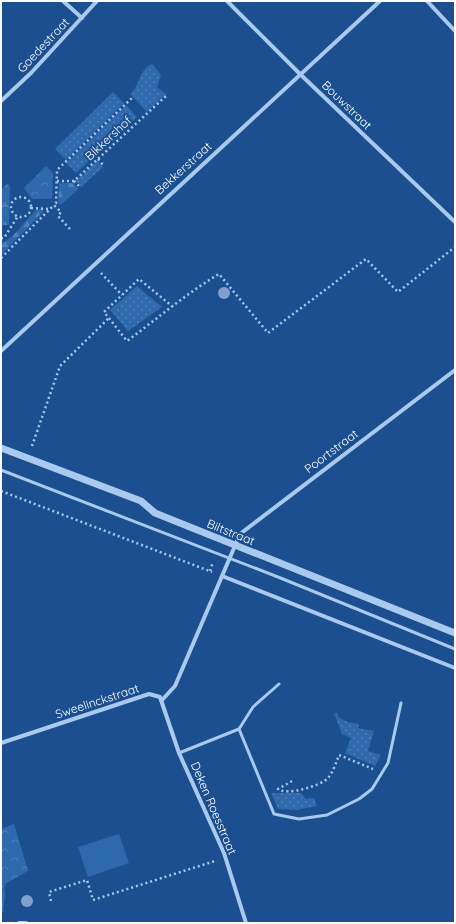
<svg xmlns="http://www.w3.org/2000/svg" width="456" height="924" viewBox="0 0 456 924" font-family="Quicksand,sans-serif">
	<defs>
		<pattern id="grass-dots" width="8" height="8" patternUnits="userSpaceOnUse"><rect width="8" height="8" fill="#2e69ad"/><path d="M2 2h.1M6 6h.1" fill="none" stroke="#4d80b9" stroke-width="1.8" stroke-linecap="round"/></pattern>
		<pattern id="forest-firs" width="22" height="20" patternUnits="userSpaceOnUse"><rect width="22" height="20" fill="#2e69ad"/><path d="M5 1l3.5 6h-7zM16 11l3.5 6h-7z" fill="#4d80b9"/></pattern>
		<pattern id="park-crowns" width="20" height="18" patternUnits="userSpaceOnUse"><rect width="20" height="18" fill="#2e69ad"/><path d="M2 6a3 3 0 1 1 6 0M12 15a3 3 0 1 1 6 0" fill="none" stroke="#4d80b9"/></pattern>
	</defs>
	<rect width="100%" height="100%" fill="#1b4f8f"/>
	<g fill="url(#grass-dots)">
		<path d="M152 64 161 75 157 87 166 94 147 112 130 94C141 85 138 70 152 64Z"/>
		<path d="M113 92 124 103 66 160 55 149Z"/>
		<path d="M126 105 137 117 76 173 66 163Z"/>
		<path d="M97 161 103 167 81 187 76 181Z"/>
		<path d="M137 286 162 307 128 331 110 310Z"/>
		<path d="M334 713H337L339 718 348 722 359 724 358 728 374 731 368 751 381 755 375 766 345 753 351 738 342 734Z"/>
		<path d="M271 793H301L306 799 314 798 317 806 297 810 278 809Z"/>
	</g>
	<g fill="url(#forest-firs)">
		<path d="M8 183 10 187 9 225H1V190Z"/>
		<path d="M59 183H73L78 189 62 204 58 205Z"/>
		<path d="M40 209 44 211 1 255V243C10 243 28 217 36 210Z"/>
	</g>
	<g fill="url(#park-crowns)">
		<path d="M46 166 53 173 52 199H32L24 188Z"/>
		<path d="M14 824 28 871 5 884C3 890 6 893 5 898 4 903 3 906 4 912L1 913V829Z"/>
	</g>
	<path fill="#2e69ad" d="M119 834 129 863 88 877 78 847Z"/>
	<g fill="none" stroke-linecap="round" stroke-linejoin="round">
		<g stroke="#a9c9ee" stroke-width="2.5" stroke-dasharray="2 3" stroke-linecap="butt">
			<path d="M98 159 104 166"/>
			<path d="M57 181H74L166 96"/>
			<path d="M74 181 80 187"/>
			<circle cx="21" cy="207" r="10"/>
			<path d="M31 208 49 209"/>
			<path d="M70 229 58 216 61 212 54 205 56 203 57 170 132 98"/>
			<path d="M1 238H4L18 216"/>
			<path d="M1 258 54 205"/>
			<path d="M101 273 122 295"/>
			<path d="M173 307 139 279 104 312 127 341C158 318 187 293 219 274L268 333 366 259 398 292 455 247"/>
			<path d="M32 446 60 366 109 318"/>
			<path d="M1 491 212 572"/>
			<path d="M210 571 213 562"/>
			<path d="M292 781 278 789C287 796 320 786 328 778 333 772 336 763 339 755L373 769"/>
			<path d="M51 901 49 892 87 880 93 900 215 861"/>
		</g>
		<g stroke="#a9c9ee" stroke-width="3">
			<path d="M1 470 278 577 455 649"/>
			<path d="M239 729 274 814 299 819 327 815 359 799 372 789 388 763 401 703"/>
			<path d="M179 753 239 729 253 707 279 684"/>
		</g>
		<g stroke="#a9c9ee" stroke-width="4">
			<path d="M63 1 82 18"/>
			<path d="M227 1 301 75 455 222"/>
			<path d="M427 1 455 31"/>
			<path d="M1 101 31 73 97 1"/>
			<path d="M1 351 380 1"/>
			<path d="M222 576 455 668"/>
			<path d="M162 700 175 686 240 534 455 370"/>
			<path d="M1 743 149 694 160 697 179 753 224 853 246 923"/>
			<path d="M19 923H26"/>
		</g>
		<path stroke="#a9c9ee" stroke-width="7" d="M1 448 141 501 155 513 455 633"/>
	</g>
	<g fill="#7ea0ca">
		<circle cx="224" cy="293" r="6"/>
		<circle cx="27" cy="901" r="6"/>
	</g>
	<g text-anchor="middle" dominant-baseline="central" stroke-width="4" stroke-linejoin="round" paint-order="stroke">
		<g font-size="12" fill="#fff" stroke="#1b4f8f">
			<text transform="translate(43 45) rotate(-47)">Goedestraat</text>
			<text transform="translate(347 105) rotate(44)">Bouwstraat</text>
			<text transform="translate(108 138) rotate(-43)">Bikkershof</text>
			<text transform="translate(183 168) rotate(-42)">Bekkerstraat</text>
			<text transform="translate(331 451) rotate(-37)">Poortstraat</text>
			<text transform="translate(231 532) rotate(22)">Biltstraat</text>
			<text transform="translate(97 701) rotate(-18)">Sweelinckstraat</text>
			<text transform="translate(214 808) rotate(67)">Deken Roesstraat</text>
		</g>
	</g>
	<rect width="456" height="924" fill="none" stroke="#ffffff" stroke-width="4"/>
</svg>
